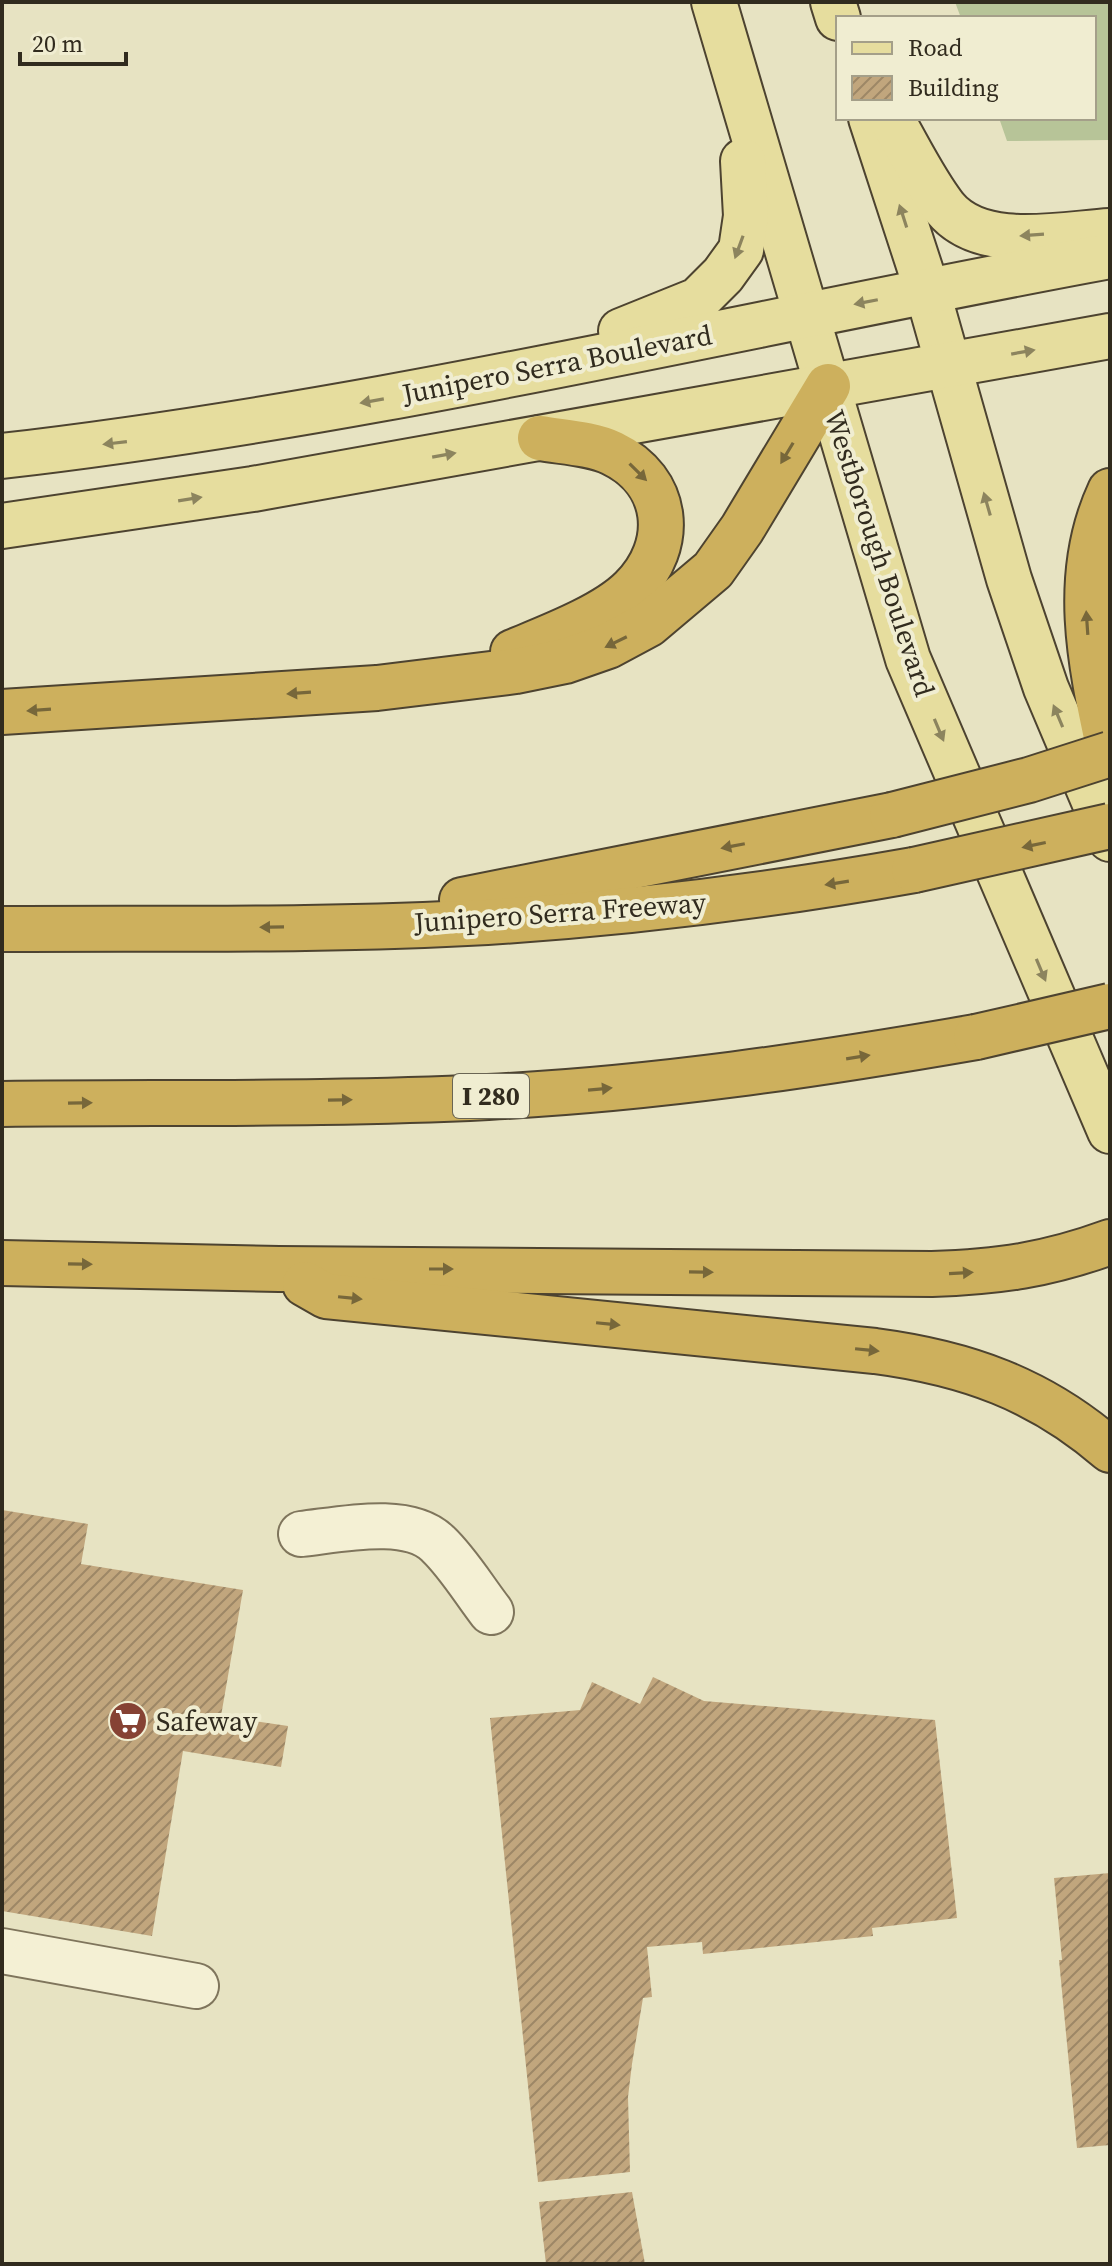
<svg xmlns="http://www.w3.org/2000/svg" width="1112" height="2266" viewBox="0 0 1112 2266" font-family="'Source Serif 4',serif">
	<defs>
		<pattern id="building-hatch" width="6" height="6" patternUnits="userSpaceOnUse" patternTransform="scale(2)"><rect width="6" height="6" fill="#c1a67d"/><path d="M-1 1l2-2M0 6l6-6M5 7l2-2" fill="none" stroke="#9d8766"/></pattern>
	</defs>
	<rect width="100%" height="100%" fill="#e7e3c2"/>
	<path fill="#b7c498" d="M955 2H1110V140L1007 141 999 118H1094V18H961Z"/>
	<g fill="url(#building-hatch)">
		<path d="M2 1510 88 1524 81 1564 243 1590 221 1716 288 1726 281 1767 183 1751 152 1936 2 1911Z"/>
		<path d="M653 1677 704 1701 935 1720 957 1918 872 1928 873 1936 703 1954 702 1942 647 1947 652 1997 643 1998 632 2064 628 2097 630 2172 538 2182 490 1718 580 1710 592 1682 640 1704Z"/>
		<path d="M1110 1873V2145L1077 2148 1059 1960H1062L1054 1878Z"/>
		<path d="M632 2192 645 2264H546L539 2202Z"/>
	</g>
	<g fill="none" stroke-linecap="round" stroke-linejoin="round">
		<defs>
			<g id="minor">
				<path d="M301 1534C339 1530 408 1514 438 1544 458 1563 474 1590 491 1612"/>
				<path d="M2 1951 196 1986"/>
			</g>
			<g id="major">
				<path d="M714 2 908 659 1110 1131"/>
				<path d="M833 2 838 18"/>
				<path d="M871 118 927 290 1009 579 1046 688 1110 839"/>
				<path d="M891 118C908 147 924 181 945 208 981 252 1060 234 1110 231"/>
				<path d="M621 331 698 300 723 275 741 250 746 216 743 161"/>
				<path d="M2 456C375 413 741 324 1110 256"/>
				<path d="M2 526 253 489 1110 336"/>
			</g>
			<g id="highway">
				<path d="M1110 491C1070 577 1091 667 1110 755"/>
				<path d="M513 652C549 637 605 616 632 589 676 545 670 481 612 453 591 443 563 442 540 438"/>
				<path d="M2 712 377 688 516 671 565 661 608 646 649 624 713 570 742 529 828 386"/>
				<path d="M462 900 892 815"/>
				<path d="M2 929C163 928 326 931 487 922 631 913 773 895 914 870"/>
				<path d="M2 1104C164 1102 326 1105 488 1097 652 1089 814 1065 976 1037"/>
				<path d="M2 1263 279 1269 932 1274C998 1272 1047 1265 1110 1242"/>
				<path d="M305 1284 326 1296 875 1351C966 1363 1040 1389 1110 1450"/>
			</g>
		</defs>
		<use href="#minor" stroke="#7f755c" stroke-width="48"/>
		<use href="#major" stroke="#4d4330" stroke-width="48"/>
		<use href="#highway" stroke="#4d4330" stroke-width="48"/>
		<path stroke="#7f755c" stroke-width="5" stroke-dasharray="6 4" stroke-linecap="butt" d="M1110 2V3"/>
		<use href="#minor" stroke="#f4f0d4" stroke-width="44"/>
		<use href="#major" stroke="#e6dd9e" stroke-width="44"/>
		<use href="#highway" stroke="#cdb05d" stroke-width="44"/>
		<defs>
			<g id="highway-bridge">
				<path d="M892 815 1029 780 1110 754"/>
				<path d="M914 870 1110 826"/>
				<path d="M976 1037 1110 1006"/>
			</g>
		</defs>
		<use href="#highway-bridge" stroke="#4d4330" stroke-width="48" stroke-linecap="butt"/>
		<use href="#highway-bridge" stroke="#cdb05d" stroke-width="44"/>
	</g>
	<defs><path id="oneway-solid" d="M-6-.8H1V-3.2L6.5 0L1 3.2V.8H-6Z" transform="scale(2)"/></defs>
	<g fill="#8c845e">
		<use href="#oneway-solid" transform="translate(903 216) rotate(-108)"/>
		<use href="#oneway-solid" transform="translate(1032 235) rotate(176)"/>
		<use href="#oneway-solid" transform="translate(739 247) rotate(110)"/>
		<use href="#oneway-solid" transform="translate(866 302) rotate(169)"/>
		<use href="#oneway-solid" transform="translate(1023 352) rotate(-10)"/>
		<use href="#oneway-solid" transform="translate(372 401) rotate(170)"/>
		<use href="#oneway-solid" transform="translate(115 443) rotate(173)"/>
		<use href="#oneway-solid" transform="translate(444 455) rotate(-10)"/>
		<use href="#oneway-solid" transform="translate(190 499) rotate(-9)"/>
		<use href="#oneway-solid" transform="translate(987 504) rotate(-106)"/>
		<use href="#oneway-solid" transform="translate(1058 716) rotate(-113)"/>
		<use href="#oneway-solid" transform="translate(939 730) rotate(67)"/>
		<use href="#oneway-solid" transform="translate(1041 970) rotate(67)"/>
	</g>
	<g fill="#77673a">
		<use href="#oneway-solid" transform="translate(787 453) rotate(121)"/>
		<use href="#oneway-solid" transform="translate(638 472) rotate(45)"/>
		<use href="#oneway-solid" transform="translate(1087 623) rotate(-94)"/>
		<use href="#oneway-solid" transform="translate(616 642) rotate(154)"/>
		<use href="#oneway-solid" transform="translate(299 693) rotate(176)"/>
		<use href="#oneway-solid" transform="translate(39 710) rotate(176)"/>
		<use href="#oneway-solid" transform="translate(1034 845) rotate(168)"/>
		<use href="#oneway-solid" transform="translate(733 846) rotate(169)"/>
		<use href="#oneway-solid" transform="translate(837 883) rotate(171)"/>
		<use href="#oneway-solid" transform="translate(272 927) rotate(179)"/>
		<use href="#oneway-solid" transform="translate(858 1057) rotate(-9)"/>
		<use href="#oneway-solid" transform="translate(600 1089) rotate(-5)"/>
		<use href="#oneway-solid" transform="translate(340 1100) rotate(-1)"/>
		<use href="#oneway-solid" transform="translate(80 1103) rotate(-1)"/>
		<use href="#oneway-solid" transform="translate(80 1264) rotate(1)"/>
		<use href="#oneway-solid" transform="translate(441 1269)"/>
		<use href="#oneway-solid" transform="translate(701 1272) rotate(1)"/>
		<use href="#oneway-solid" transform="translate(961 1273) rotate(-3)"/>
		<use href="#oneway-solid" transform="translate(350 1298) rotate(6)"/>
		<use href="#oneway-solid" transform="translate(608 1324) rotate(6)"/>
		<use href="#oneway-solid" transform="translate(867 1350) rotate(6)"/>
	</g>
	<defs>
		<symbol id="supermarket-disc" viewBox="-11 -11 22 22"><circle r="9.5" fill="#864234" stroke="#f0edd1"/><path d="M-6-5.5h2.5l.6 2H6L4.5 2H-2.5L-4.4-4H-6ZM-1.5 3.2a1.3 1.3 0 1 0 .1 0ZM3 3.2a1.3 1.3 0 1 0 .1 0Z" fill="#fff"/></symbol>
	</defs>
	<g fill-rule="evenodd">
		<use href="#supermarket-disc" x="106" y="1699" width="44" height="44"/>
	</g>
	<g text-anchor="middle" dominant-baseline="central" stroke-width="8" stroke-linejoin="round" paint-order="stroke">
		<rect fill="#f0edd1" stroke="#6a6554" stroke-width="2" x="453" y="1074" width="76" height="44" rx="6"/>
		<g font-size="26" font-weight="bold" fill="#312b1e">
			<text x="491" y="1096">I 280</text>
		</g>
		<g font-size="28" fill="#312b1e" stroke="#f0edd1">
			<text transform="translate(557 364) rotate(-11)">Junipero Serra Boulevard</text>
			<text transform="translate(880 553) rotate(72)">Westborough Boulevard</text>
			<text transform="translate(560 912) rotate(-4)">Junipero Serra Freeway</text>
		</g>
		<g font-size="28" fill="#312b1e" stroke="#f0edd1" text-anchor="start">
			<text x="156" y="1721">Safeway</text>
		</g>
	</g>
	<rect width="1112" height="2266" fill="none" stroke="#312b1e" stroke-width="8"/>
	<rect x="836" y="16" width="260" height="104" fill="#f0edd1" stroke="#a49f89" stroke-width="2"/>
	<rect x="852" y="42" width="40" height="12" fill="#e6dd9e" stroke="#a49f89" stroke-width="2"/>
	<text x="908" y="56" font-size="24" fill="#312b1e">Road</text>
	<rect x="852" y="76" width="40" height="24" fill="url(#building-hatch)" stroke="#a49f89" stroke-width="2"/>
	<text x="908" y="96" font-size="24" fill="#312b1e">Building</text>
	<path d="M20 52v12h106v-12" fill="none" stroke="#312b1e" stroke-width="4"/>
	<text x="32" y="52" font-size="24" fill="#312b1e" stroke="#f0edd1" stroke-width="6" paint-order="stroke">20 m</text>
</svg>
